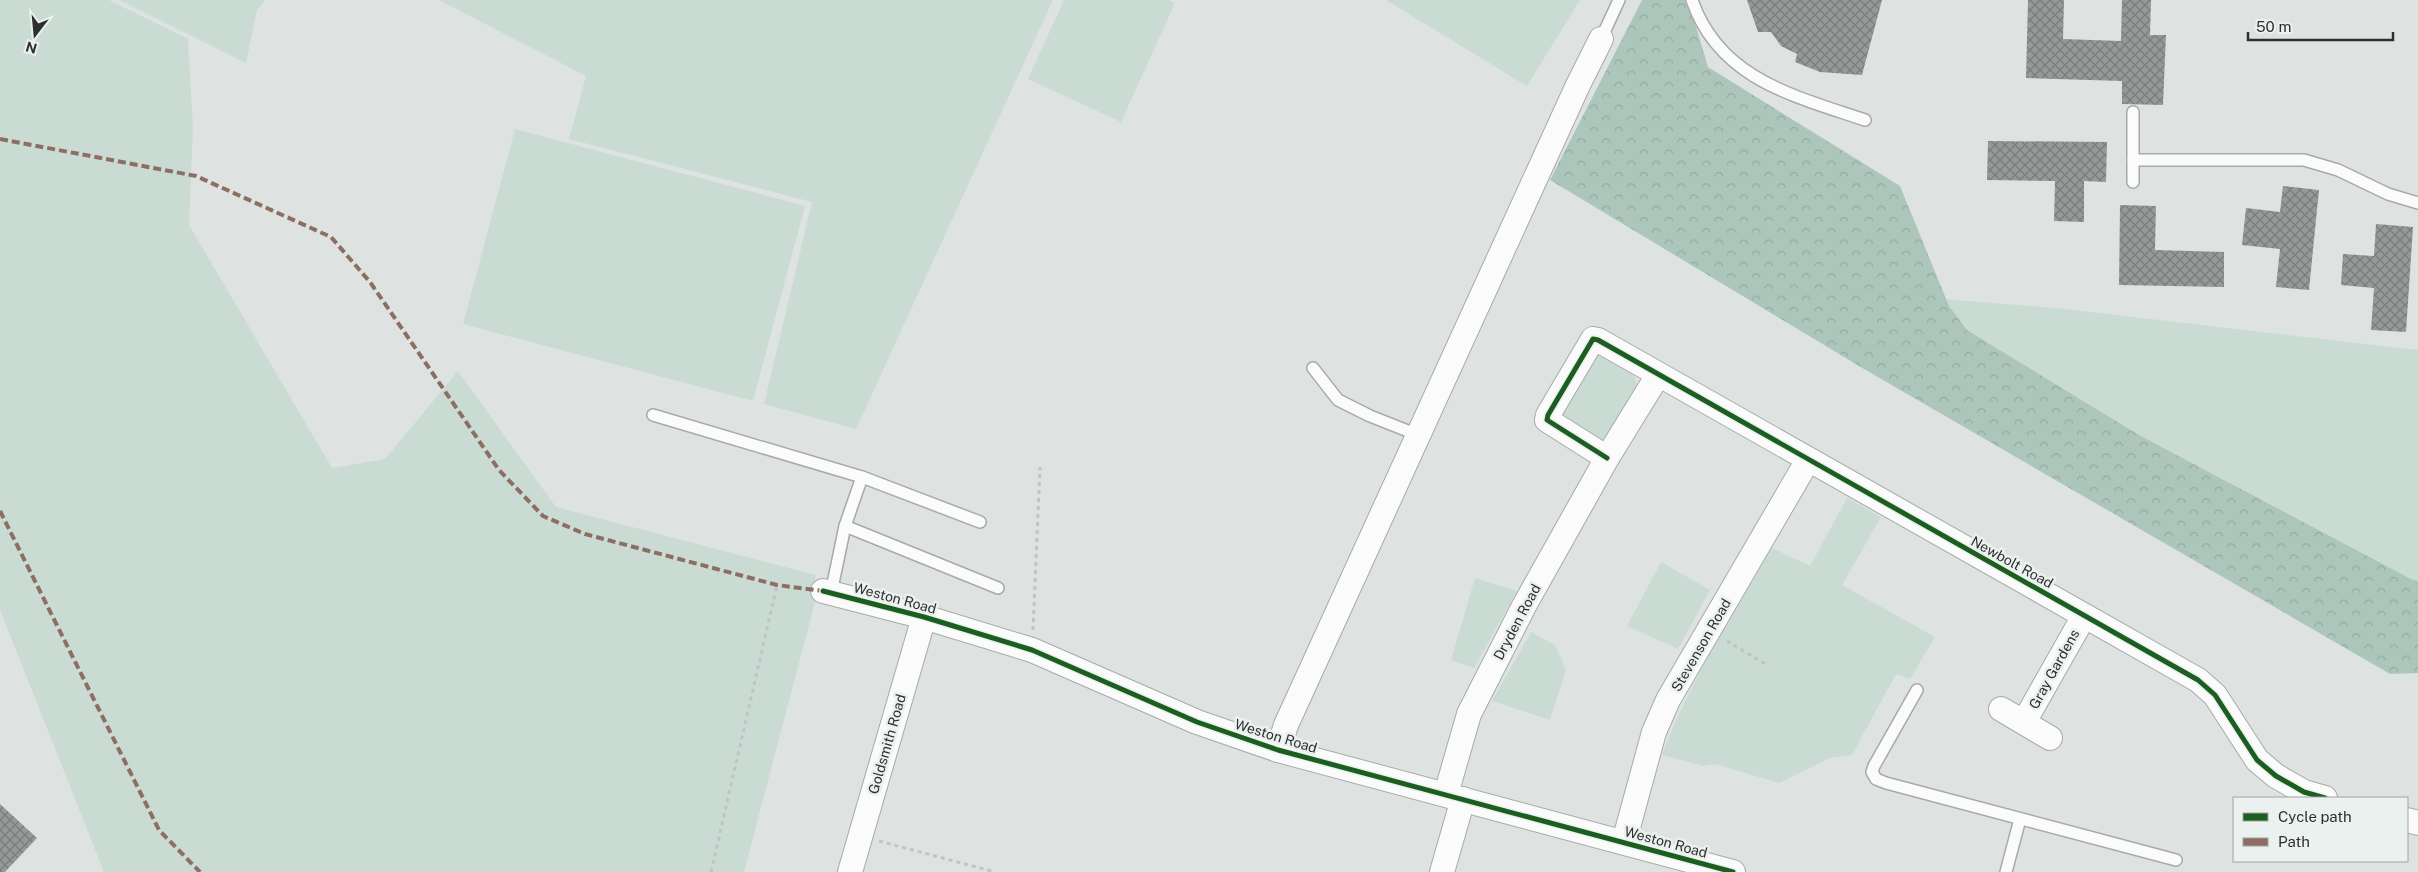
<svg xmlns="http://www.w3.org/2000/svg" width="2418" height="872" viewBox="0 0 2418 872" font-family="'Public Sans',sans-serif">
	<defs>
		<pattern id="forest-crowns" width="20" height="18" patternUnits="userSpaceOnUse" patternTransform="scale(1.25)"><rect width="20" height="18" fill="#adc6bc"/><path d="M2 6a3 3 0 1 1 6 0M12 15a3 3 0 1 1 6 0" fill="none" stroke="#95aaa2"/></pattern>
		<pattern id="building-cross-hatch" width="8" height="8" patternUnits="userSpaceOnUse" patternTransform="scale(1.25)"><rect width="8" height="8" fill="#969998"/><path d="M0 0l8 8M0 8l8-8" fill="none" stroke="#7b7d7c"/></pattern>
	</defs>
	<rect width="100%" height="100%" fill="#dee3e1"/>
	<g fill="#cadbd4">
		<path d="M0 0H109L188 39 193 127 189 225 332 468 385 459 458 371 556 507 816 575 810 595 815 602 744 872H104L0 610Z"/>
		<path d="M119 0H265L257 10 246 63Z"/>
		<path d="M439 0H1053L856 429 764 404 812 202 569 139 586 76Z"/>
		<path d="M1064 0H1169L1175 3 1121 122 1028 79Z"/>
		<path d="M1386 0H1580L1527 86Z"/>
		<path d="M515 129 805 206 753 401 463 324Z"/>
		<path d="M1943 299 2056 308 2418 350V581L2413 580 2139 435 1967 330Z"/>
		<path d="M1593 354C1609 354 1640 371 1637 390L1605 441 1597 442 1565 424 1559 408Z"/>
		<path d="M1847 498 1881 517 1842 585 1935 637 1910 679 1896 674 1852 755 1830 758 1779 783 1715 764 1703 766 1662 755C1689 682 1734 615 1772 548L1810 566Z"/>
		<path d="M1661 562 1710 590 1678 649 1627 626Z"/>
		<path d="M1475 578 1517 591 1474 668 1451 660Z"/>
		<path d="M1531 632 1555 645 1566 670 1550 720 1492 701Z"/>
	</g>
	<path fill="url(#forest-crowns)" d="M1642 0H1688L1708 67 1900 186 1949 306 1967 330 2139 435 2413 580 2418 581V673L2390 674 1864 369 1550 180Z"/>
	<g fill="url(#building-cross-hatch)">
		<path d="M1747 0H1882L1862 75 1820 72 1795 62 1797 54 1781 46 1771 32H1758Z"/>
		<path d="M2028 0H2064L2063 39 2121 41 2122 0H2151L2150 35H2166L2163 105 2122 104V81L2026 78Z"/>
		<path d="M1988 141 2107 142 2106 182 2084 181V222L2054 221 2055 181 1987 180Z"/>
		<path d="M2283 186 2319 190 2309 290 2276 287 2280 249 2242 245 2246 208 2280 212Z"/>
		<path d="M2120 205 2156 206 2155 250 2224 252V287L2119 285Z"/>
		<path d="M2376 224 2413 227 2406 332 2371 330 2374 288 2341 285 2343 254 2374 256Z"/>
		<path d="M0 804 37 838 5 872H0Z"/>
	</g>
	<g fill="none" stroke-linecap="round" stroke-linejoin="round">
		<defs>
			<g id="lane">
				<path d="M1692 0C1719 79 1794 96 1865 120"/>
				<path d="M1601 39 1619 0"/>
				<path d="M2133 160H2304L2338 170 2388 194 2418 203"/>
				<path d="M2133 182V112"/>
				<path d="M1313 368 1338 400 1370 416 1418 435"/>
				<path d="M653 415 862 477 980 522"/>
				<path d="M845 526 998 588"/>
				<path d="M831 593 845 526 862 477"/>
				<path d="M1917 690 1874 766 1872 772 1876 779 1886 783 2176 860"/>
				<path d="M2006 872 2020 819"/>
			</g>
			<g id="street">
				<path d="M1607 458 1547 420 1548 415 1593 339 1598 340 2198 680 2215 695 2257 760 2276 776 2304 792 2325 798"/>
				<path d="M823 591 924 617 1032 650 1197 722 1278 750 1733 872"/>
				<path d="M2001 709 2050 738"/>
				<path d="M2024 722 2084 616"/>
				<path d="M1278 750 1286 725 1578 85 1601 39"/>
				<path d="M1446 794 1469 714 1524 606 1607 458 1658 375"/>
				<path d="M2407 820 2418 823"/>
				<path d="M1624 842 1654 732 1668 700 1808 460"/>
				<path d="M850 872 924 617"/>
				<path d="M1442 872 1463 799"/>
			</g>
		</defs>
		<use href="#lane" stroke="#a7aaa9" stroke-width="14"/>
		<use href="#street" stroke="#a7aaa9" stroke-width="26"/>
		<g stroke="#c2c3c3" stroke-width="3" stroke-dasharray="4 4" stroke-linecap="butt">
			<path d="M1033 630 1040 467"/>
			<path d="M1727 641 1767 665"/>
			<path d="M879 841 995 872"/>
			<path d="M711 872 777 585"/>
		</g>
		<use href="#lane" stroke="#fafbfa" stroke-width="11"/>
		<use href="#street" stroke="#fafbfa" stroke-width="24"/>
		<g stroke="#8d6e63" stroke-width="4" stroke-dasharray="8 4" stroke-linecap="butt">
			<path d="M0 139 196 176 331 237 370 282 499 470 543 516 585 534 777 585 823 591"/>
			<path d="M0 511 159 830 200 872"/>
		</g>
		<defs>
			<g id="cycleway">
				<path d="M1607 458 1547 420 1548 415 1593 339 1598 340 2198 680 2215 695 2257 760 2276 776 2304 792 2325 798"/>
				<path d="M823 591 924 617 1032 650 1197 722 1278 750 1733 872"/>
			</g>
		</defs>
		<use href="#cycleway" stroke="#eaf1ee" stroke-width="8"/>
		<use href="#cycleway" stroke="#1b5e20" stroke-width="5"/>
	</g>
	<g text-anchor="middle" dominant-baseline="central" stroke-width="5" stroke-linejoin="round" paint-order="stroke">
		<g font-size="14" fill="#2e302f" stroke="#eaf1ee">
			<text transform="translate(2012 562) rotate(29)">Newbolt Road</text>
			<text transform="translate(895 598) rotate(15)">Weston Road</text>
			<text transform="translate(1517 622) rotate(-62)">Dryden Road</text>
			<text transform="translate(1701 645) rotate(-60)">Stevenson Road</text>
			<text transform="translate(2054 669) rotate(-61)">Gray Gardens</text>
			<text transform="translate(1276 736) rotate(17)">Weston Road</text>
			<text transform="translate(887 744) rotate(-74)">Goldsmith Road</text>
			<text transform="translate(1666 842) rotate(15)">Weston Road</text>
		</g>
	</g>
	<rect x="2233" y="797" width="175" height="65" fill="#eaf1ee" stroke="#9fa4a2"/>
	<rect x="2243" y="813" width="25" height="8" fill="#1b5e20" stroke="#9fa4a2"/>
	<text x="2278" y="822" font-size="15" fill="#2e302f">Cycle path</text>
	<rect x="2243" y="838" width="25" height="8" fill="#8d6e63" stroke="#9fa4a2"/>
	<text x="2278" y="847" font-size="15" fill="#2e302f">Path</text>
	<g transform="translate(35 35) rotate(196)" stroke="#eaf1ee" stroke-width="4" paint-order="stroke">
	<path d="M0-4L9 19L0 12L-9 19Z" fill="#2e302f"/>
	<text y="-8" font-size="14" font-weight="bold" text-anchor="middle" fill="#2e302f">N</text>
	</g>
	<path d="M2248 32v8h145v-8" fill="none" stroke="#2e302f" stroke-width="2.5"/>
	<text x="2256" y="32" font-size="15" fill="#2e302f" stroke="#eaf1ee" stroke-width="4" paint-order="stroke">50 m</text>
</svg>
